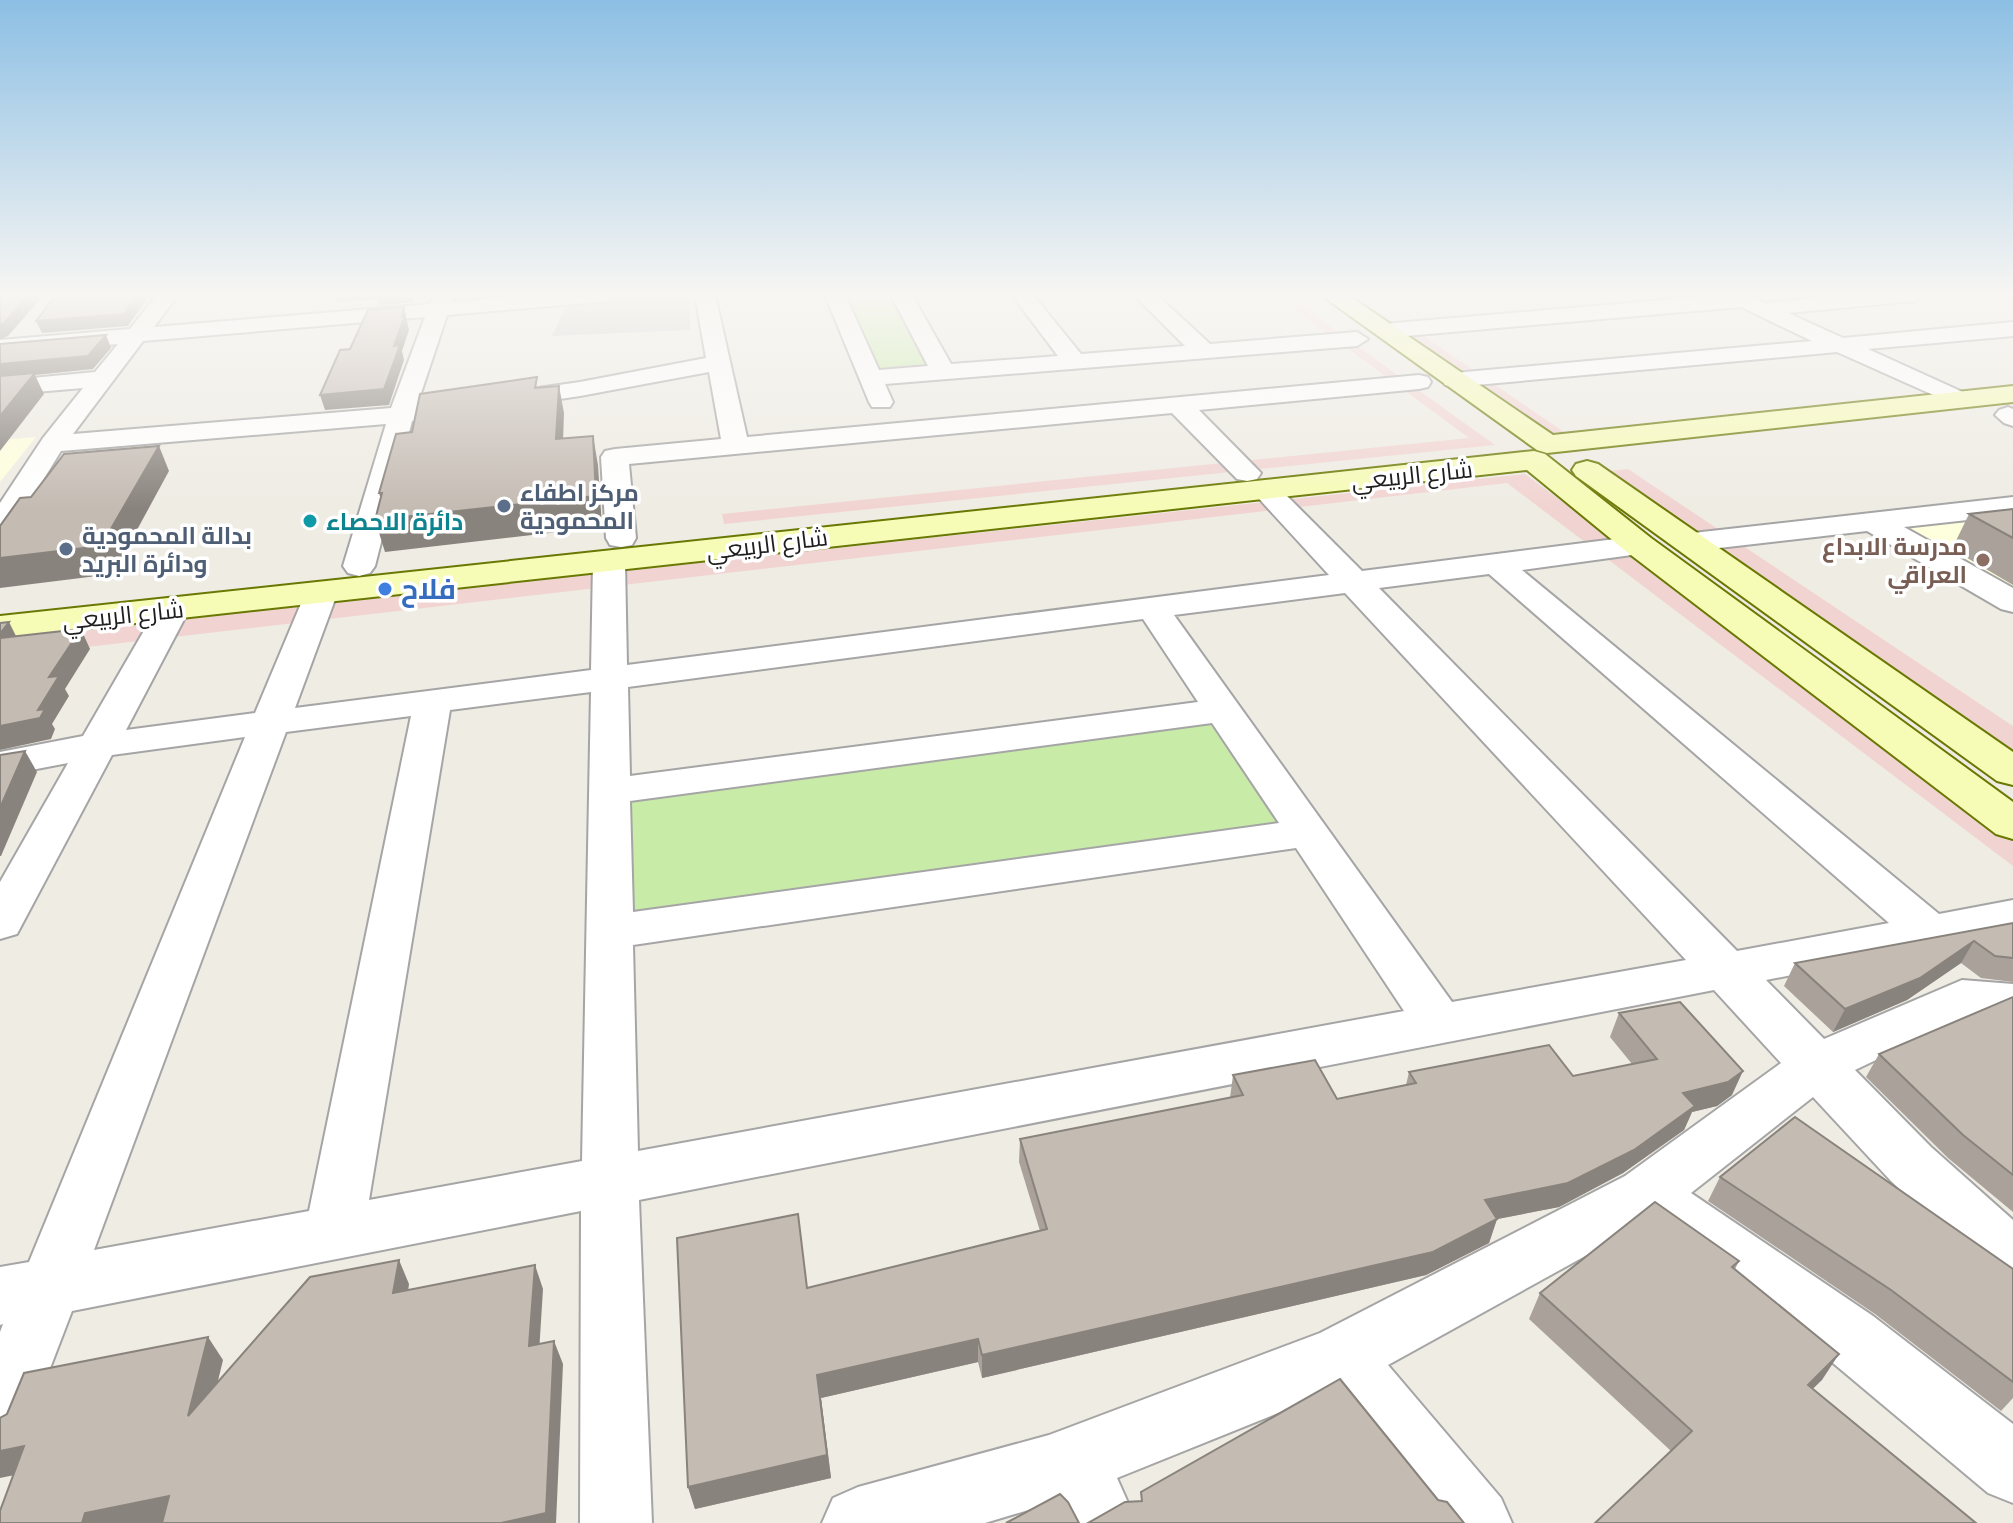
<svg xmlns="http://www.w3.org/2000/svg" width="2013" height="1523" viewBox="0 0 2013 1523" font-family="Cabin,Cairo,sans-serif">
	<rect width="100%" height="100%" fill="#efece4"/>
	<g fill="#f1d4d2">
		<path d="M1275 295H1286L1495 445 724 524 722 514 1469 438Z"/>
		<path d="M1419 333 1564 432 1544 433 1397 335Z"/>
		<path d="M1628 469 2013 726V757L1601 472Z"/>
		<path d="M1525 474 2013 835V866L1507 483 0 657V638Z"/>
	</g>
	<g fill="#feffdd">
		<path d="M36 437 0 482V440Z"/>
		<path d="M2013 514V593L1894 528Z"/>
	</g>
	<path fill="#ccc" d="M671 295H690V330L552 336 567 304Z"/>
	<g fill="#c8eba8">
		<path d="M835 295H901L943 372 869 378Z"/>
		<path d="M1222 710 1307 833 609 932 611 791Z"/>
	</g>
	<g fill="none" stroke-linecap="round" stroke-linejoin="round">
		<defs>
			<g id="street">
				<path d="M157 295H178L154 327 430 304 434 295H454L452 302 531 295H619L609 301 447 315 417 405 580 382 706 358 695 295H715L747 437 1419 375 1428 377 1431 382 1428 387 1419 389 1199 410 1261 473 1257 479 1247 481 1237 479 1172 413 629 464 636 538 632 545 621 547 610 545 606 538 601 457 605 451 615 449 721 439 709 372 580 396 412 421 375 566 370 573 359 576 348 573 343 566 386 424 61 451 11 532 0 535V503L43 438 83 388 0 395V381L95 372 118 344 0 354V340L130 329ZM425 317 391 408 73 434 143 341Z"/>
				<path d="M825 295H845L879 370 928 366 891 295H912L951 364 1058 356 1012 295H1033L1081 354 1185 346 1134 295H1157L1210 344 1357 332 1368 339 1357 346 885 384 893 402 890 407H872L869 402Z"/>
				<path d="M1721 295H1749L1765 303 1843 295H1924L1914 301 1788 313 1843 338 2013 322V336L1868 349 1967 394 1970 399 1967 404 1958 406 1837 352 1454 387 1445 385 1442 380 1445 375 1454 373 1812 341 1741 307 1383 338 1372 331 1383 324Z"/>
				<path d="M2008 407 2013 409V426L2004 423 1995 415 1999 410Z"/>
				<path d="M1266 482 1276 485 1362 571 1639 536 1650 538 1654 545 1650 552 1639 554 1522 570 1939 914 2013 900V932L1766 980 1824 1039 1962 980 2013 984V1014L2003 1017 1968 1016 1855 1070 1931 1147 2013 1220V1285L1992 1277 1891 1181 1813 1097 1691 1193 1873 1316 2013 1424V1503L1988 1493 1827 1358 1643 1224 1388 1365 1501 1498 1512 1523H1431L1328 1393 1117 1478 1137 1523H1064L1055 1502 985 1523H822L833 1498 858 1487 1049 1435 1320 1333 1625 1176 1781 1063 1714 990 639 1200 652 1523H580L581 1211 72 1311 24 1436 0 1446V1332L3 1324 0 1325V1267L29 1262 245 737 112 755 17 934 0 939V882L68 763 0 776V752L83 736 160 603 172 600 184 603 189 610 126 730 255 713 305 594 309 587 321 584 333 587 337 594 295 708 591 670 593 563 598 556 609 553 620 556 625 563 627 665 1329 575 1252 491 1256 485ZM1489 574 1889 923 1737 951 1379 588ZM1345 593 1686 960 1452 1002 1174 615ZM1143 619 1198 702 630 776 628 687ZM591 692 582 1161 369 1200 450 710ZM411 716 309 1211 94 1250 286 732ZM1212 723 1279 823 633 912 630 801ZM1296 848 1404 1011 638 1151 633 945Z"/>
				<path d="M2013 497V515L1904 527 2013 588V612L2001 609 1867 531 1693 551 1682 549 1678 542 1682 535 1693 533Z"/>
			</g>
			<g id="secondary">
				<path d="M1321 295H1348L1553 435 2013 386V402L1547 453 1537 450Z"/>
				<path d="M1534 451 1545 454 1651 538 2013 802V839L1996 834 1627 552 1527 470 0 638V616Z"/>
				<path d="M1587 461 1598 464 2013 752V785L1997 781 1576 476 1572 470 1576 464Z"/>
			</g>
		</defs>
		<use href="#street" stroke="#a5a5a5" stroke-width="4"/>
		<use href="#secondary" stroke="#697802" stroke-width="4"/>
		<use href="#street" fill="#fff" fill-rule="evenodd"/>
		<use href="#secondary" fill="#f6fbb6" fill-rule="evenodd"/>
	</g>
	<g fill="#a9a19a">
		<path d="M2013 509V585L1952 549 1969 514Z"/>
		<path d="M2013 923V982L1981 978 1961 963 1907 1000 1833 1032 1784 986 1795 963Z"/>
		<path d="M2013 997V1212L1948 1158 1866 1077 1879 1054Z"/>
		<path d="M1619 1013 1732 1095 1717 1106 1692 1112 1684 1130 1623 1173 1559 1207 1497 1219 1489 1243 1426 1275 982 1378 978 1362 821 1398 831 1478 695 1509 688 1487 798 1214 807 1288 1040 1231 1019 1162 1020 1139 1230 1098 1233 1075 1337 1099 1406 1085 1409 1072 1573 1076 1632 1064 1610 1037Z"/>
		<path d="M1720 1177 2013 1269V1398L2001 1411 1875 1314 1708 1201Z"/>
		<path d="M1739 1261 1735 1269 1822 1380 1671 1451 1529 1319 1540 1293Z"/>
	</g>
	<g fill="#89837d">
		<path d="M28 295H44L8 336 0 339V324Z"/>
		<path d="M137 295H150L128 326 42 333 36 321Z"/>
		<path d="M334 295H414L413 302 380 305 378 299 336 302Z"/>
		<path d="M404 307 409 330 402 351 404 360 389 405 325 410 320 395 402 316Z"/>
		<path d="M106 335 111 348 93 369 35 375 44 394 0 451V364Z"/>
		<path d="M559 386 564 413 562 469 556 439Z"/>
		<path d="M593 436 598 465 602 527 385 552 375 520 387 519 379 493Z"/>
		<path d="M159 446 169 471 113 574 0 588V558Z"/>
		<path d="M9 622 19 642 0 644V634Z"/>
		<path d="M81 629 90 649 65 689 69 696 52 724 55 729 51 739 0 750V726L38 710 49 677Z"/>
		<path d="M25 751 37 772 1 856H0V808Z"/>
		<path d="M1974 941 1961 963 1907 1000 1833 1032 1845 1009Z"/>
		<path d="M1743 1071 1732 1095 1717 1106 1692 1112 1684 1130 1623 1173 1559 1207 1477 1223 1485 1200 1683 1093Z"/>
		<path d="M1497 1219 1489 1243 1426 1275 982 1378V1355Z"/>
		<path d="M399 1260 409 1284 405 1316 393 1293Z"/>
		<path d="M535 1265 543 1289 538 1369 529 1346Z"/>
		<path d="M208 1337 223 1360 204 1439 188 1416Z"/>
		<path d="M978 1339V1362L821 1398 831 1478 695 1509 688 1487 817 1375Z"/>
		<path d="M554 1341 563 1364 556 1523H501Z"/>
		<path d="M1839 1354 1822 1380 1791 1410 1808 1385Z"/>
		<path d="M24 1446 44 1469 0 1478V1451Z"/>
		<path d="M169 1496 164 1523H82L85 1513Z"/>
	</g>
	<g fill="#c4bbb3" stroke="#89837d" stroke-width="2">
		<path d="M0 295H28L3 324H0Z"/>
		<path d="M56 295H137L124 314 36 321Z"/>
		<path d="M404 307 402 316 405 315 394 346 400 345 384 389 320 395 340 350 350 349 368 310Z"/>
		<path d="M106 335 88 356 0 364V344Z"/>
		<path d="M35 373 0 416V376Z"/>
		<path d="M537 377 535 388 559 386 556 439 593 436 596 496 375 520 382 493H379L396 434 412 432 420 394Z"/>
		<path d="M159 446 101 546 0 558V526L20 498 31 497 64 454Z"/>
		<path d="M2013 509V538L1969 514Z"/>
		<path d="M9 622 0 634V623Z"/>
		<path d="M81 629 49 677 59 676 38 710 45 709 40 718 0 726V638Z"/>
		<path d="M25 751 0 808V755Z"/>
		<path d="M2013 923V958L1995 956 1974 941 1920 978 1845 1009 1795 963Z"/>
		<path d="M2013 997V1175L1963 1135 1879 1054Z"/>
		<path d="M1680 1002 1743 1071 1728 1082 1683 1093 1695 1106 1634 1150 1568 1183 1485 1200 1497 1219 1433 1252 982 1355 978 1339 817 1375 827 1455 688 1487 677 1238 798 1214 807 1288 1047 1229 1020 1139 1243 1095 1233 1075 1315 1060 1337 1099 1416 1083 1409 1072 1549 1045 1573 1076 1657 1059 1619 1013Z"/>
		<path d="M1795 1117 2013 1269V1382L1891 1290 1720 1177Z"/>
		<path d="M1655 1202 1739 1261 1732 1267 1839 1354 1808 1385 1976 1523H1595L1692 1431 1540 1293Z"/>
		<path d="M399 1260 393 1293 535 1265 529 1346 554 1341 546 1513 501 1523H162L169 1496 85 1513 82 1523H0V1511L24 1446 0 1451V1418L7 1414 24 1373 208 1337 188 1416 310 1277Z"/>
		<path d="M1340 1379 1438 1500 1447 1502 1464 1523H1088L1125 1502 1142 1501 1141 1492Z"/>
		<path d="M1060 1494 1068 1502 1079 1523H1006Z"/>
	</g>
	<linearGradient id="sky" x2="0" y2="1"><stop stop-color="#8cbfe4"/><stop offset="0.58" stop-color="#f8f6f3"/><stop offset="1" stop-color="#f8f6f3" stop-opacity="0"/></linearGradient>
	<rect width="2013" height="509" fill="url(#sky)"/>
	<g fill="#5c6f8a" stroke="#fff" stroke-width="3">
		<circle cx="504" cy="506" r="8"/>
		<circle cx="66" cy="549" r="8"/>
	</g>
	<circle fill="#0f9aa8" stroke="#fff" stroke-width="3" cx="310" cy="521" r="8"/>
	<circle fill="#8d6e63" stroke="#fff" stroke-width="3" cx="1983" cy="560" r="8"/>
	<circle fill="#3f7fe0" stroke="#fff" stroke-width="3" cx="385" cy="589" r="8"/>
	<g text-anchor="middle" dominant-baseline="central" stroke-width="7" stroke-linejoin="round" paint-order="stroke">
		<g font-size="24" fill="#1e1e1e" stroke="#fff">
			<text transform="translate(1412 475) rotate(-6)">شارع الربيعي</text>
			<text transform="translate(767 544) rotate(-7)">شارع الربيعي</text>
			<text transform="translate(123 615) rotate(-6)">شارع الربيعي</text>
		</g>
		<g font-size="24" font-weight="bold" fill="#4e5e75" stroke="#fff" text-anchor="start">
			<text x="520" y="492">مركز اطفاء<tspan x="520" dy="28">المحمودية</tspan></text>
			<text x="82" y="535">بدالة المحمودية<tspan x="82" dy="28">ودائرة البريد</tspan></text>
		</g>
		<g font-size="24" font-weight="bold" fill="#0d838f" stroke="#fff" text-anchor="start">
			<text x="326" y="521">دائرة الاحصاء</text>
		</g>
		<g font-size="24" font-weight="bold" fill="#785e54" stroke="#fff" text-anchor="end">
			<text x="1967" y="546">مدرسة الابداع<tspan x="1967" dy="28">العراقي</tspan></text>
		</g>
		<g font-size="28" font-weight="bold" fill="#366cbe" stroke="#fff" text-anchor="start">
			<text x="401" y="589">فلاح</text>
		</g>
	</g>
</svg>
